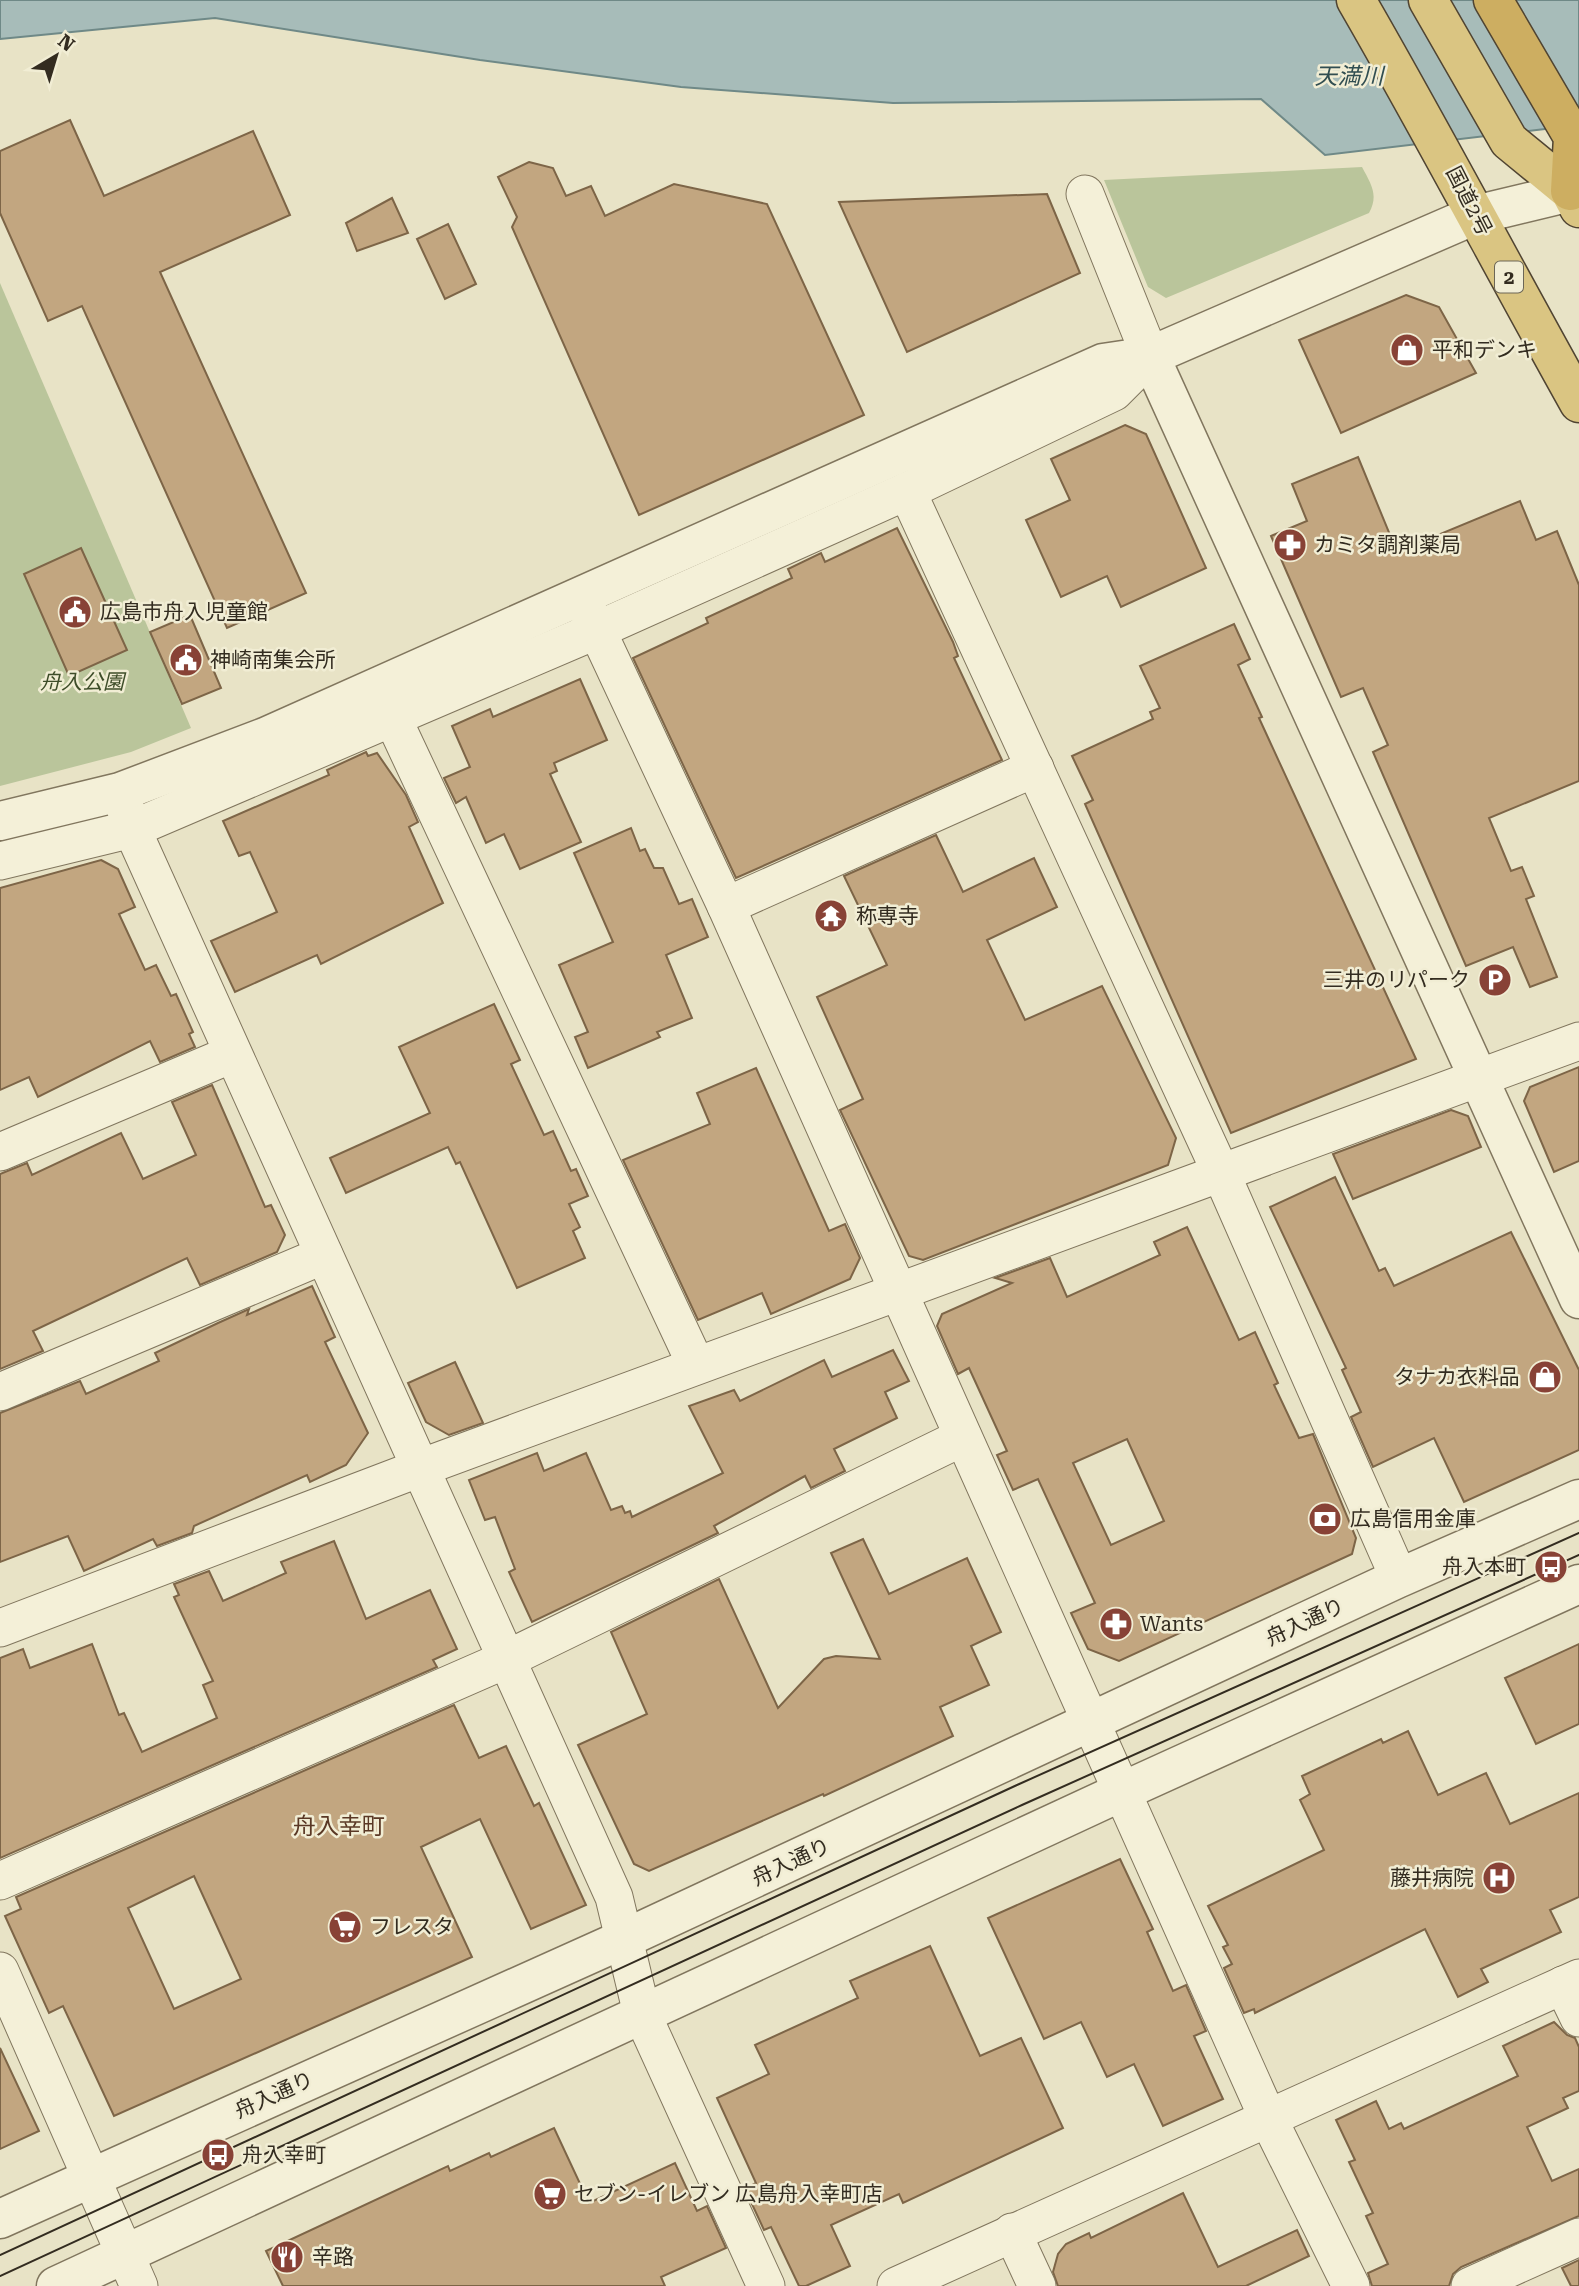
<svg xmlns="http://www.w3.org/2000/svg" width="1579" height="2286" viewBox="0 0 1579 2286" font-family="'Roboto Serif','Noto Sans JP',serif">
	<rect width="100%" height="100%" fill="#e8e3c6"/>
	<g fill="#bac59b">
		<path d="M1362 167C1371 184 1379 195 1369 213L1166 298 1148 287 1104 180Z"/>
		<path d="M0 283 191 728 131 752 0 786Z"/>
	</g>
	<path fill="#a7bcb9" stroke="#6f8987" stroke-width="2" d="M0 0H1579V125L1325 155 1261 99 893 103 681 87 480 60 215 18 0 39Z"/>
	<g fill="#c2a680" stroke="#7d6547" stroke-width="2" fill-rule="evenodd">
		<path d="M70 120 104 196 253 131 290 215 160 272 306 593 227 628 82 306 48 321 0 213V151Z"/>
		<path d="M529 162 553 168 566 196 591 186 605 216 674 184 767 204 864 415 639 515 512 227 517 217 498 177Z"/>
		<path d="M1047 194 1080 273 907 352 839 202Z"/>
		<path d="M392 198 408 233 357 251 346 223Z"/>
		<path d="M448 224 476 284 445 299 417 239Z"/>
		<path d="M1406 295 1439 307 1476 373 1341 433 1299 340Z"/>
		<path d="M1125 425 1146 434 1206 568 1121 607 1107 576 1061 597 1026 520 1070 500 1051 459Z"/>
		<path d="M1358 457 1397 552 1520 501 1536 540 1557 531 1579 585V781L1489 818 1511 871 1522 867 1534 896 1526 899 1557 977 1530 987 1513 947 1466 966 1373 752 1388 745 1363 688 1341 697 1271 536 1307 521 1292 484Z"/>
		<path d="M897 528 953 642 958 656 954 658 1002 760 736 878 633 658 708 623 706 618 792 578 788 569 821 553 825 562Z"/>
		<path d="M81 548 127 650 69 676 24 574Z"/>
		<path d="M190 615 221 688 182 704 150 632Z"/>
		<path d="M1234 624 1250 659 1238 665 1262 717 1259 718 1416 1059 1231 1133 1085 804 1093 800 1072 756 1153 719 1150 712 1160 708 1140 666Z"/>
		<path d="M580 679 607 740 554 763 557 771 550 774 581 842 520 869 504 834 486 843 466 797 456 803 444 778 470 767 452 726 490 709 493 717Z"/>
		<path d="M366 752 368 756 377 753 406 795 418 822 409 827 443 903 321 964 317 955 235 992 211 941 277 912 250 852 239 856 223 821 329 775 327 770Z"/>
		<path d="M631 828 640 851 645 849 654 868H663L679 904 692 899 708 937 666 955 692 1018 657 1032 660 1037 588 1068 575 1037 588 1032 559 965 613 942 574 853Z"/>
		<path d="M936 835 963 892 1034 858 1057 907 987 940 1025 1020 1102 986 1176 1138 1168 1165 923 1260 909 1256 840 1110 863 1099 817 997 887 965 844 876Z"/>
		<path d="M101 860 118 869 135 907 119 914 145 970 156 965 171 996 176 994 193 1032 189 1034 195 1047 160 1062 150 1041 38 1097 29 1077 0 1090V888Z"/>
		<path d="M494 1004 520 1060 511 1064 544 1135 553 1131 571 1171 576 1169 588 1196 569 1204 580 1227 573 1231 585 1258 517 1288 460 1162 456 1164 448 1147 346 1193 330 1158 430 1113 399 1047Z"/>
		<path d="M1579 1067V1161L1554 1172 1524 1101 1530 1087Z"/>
		<path d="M756 1068 829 1231 845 1224 860 1258 850 1279 771 1314 762 1293 698 1320 623 1160 710 1124 697 1093Z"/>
		<path d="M212 1085 265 1207 271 1205 285 1235 277 1252 200 1285 187 1258 33 1331 43 1351 0 1369V1174L27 1163 32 1175 121 1133 143 1179 196 1155 172 1102Z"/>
		<path d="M1451 1110 1468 1116 1481 1147 1353 1199 1333 1154Z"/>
		<path d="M1335 1177 1379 1271 1385 1268 1394 1286 1511 1232 1579 1370V1450L1464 1502 1434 1438 1373 1467 1351 1417 1361 1412 1342 1370 1346 1368 1270 1207Z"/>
		<path d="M1187 1227 1239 1340 1255 1332 1278 1383 1274 1385 1299 1438 1313 1434 1356 1538 1352 1554 1119 1661 1088 1649 1071 1613 1095 1603 1038 1479 1013 1490 997 1455 1007 1451 969 1368 958 1374 937 1326 942 1314 1012 1283 995 1278 1050 1258 1067 1297 1160 1255 1154 1242ZM1127 1439 1164 1521 1111 1545 1073 1463Z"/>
		<path d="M312 1286 335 1337 325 1342 368 1433 346 1465 310 1482 307 1475 194 1526 192 1533 157 1546 153 1539 84 1571 68 1536 0 1562V1413L80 1381 86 1394 159 1361 155 1353 218 1323 249 1309 247 1315Z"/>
		<path d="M893 1350 909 1381 885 1392 897 1418 834 1449 845 1471 811 1488 805 1476 714 1526 718 1533 532 1622 509 1572 515 1569 495 1517 485 1520 469 1480 537 1453 544 1471 586 1453 611 1510 622 1506 625 1513 630 1511 632 1517 723 1473 689 1406 734 1390 740 1401 824 1360 832 1377Z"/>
		<path d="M455 1362 483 1423 449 1435 426 1422 408 1383Z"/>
		<path d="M863 1539 889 1594 967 1558 1001 1632 971 1646 989 1685 940 1707 953 1736 824 1796 823 1794 649 1871 634 1864 578 1745 647 1714 611 1632 719 1579 778 1708 824 1659 836 1656 880 1659 831 1553Z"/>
		<path d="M334 1541 366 1619 430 1590 457 1649 433 1660 437 1667 0 1858V1658L23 1649 30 1668 92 1644 119 1715 124 1713 142 1752 217 1718 203 1685 213 1681 174 1597 179 1595 174 1584 209 1571 223 1601 286 1573 281 1562Z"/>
		<path d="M1579 1644V1724L1536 1744 1505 1678Z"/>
		<path d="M454 1705 479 1758 506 1746 534 1806 539 1803 586 1905 531 1929 480 1819 421 1847 472 1957 114 2116 63 2006 49 2013 5 1916 21 1909 16 1897ZM194 1876 241 1979 174 2009 128 1908Z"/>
		<path d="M1408 1731 1438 1795 1486 1773 1510 1824 1579 1793V1897L1550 1910 1561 1932 1481 1969 1488 1982 1458 1997 1425 1929 1255 2013 1254 2009 1244 2013 1224 1968 1232 1964 1223 1947 1228 1945 1208 1906 1324 1850 1300 1800 1310 1794 1302 1776 1381 1739 1383 1743Z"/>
		<path d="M1120 1859 1153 1929 1147 1932 1173 1991 1186 1985 1206 2031 1194 2036 1223 2099 1163 2126 1134 2064 1107 2077 1081 2022 1044 2039 988 1918Z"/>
		<path d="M930 1946 980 2056 1021 2038 1063 2128 903 2203 899 2194 831 2225 850 2266 806 2286H799L771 2227 764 2230 745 2189 756 2183 717 2098 769 2074 755 2045 858 1998 850 1981Z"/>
		<path d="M1554 2022 1567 2035 1575 2038 1579 2047V2091L1563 2098 1568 2108 1527 2127 1552 2181 1579 2169V2216L1461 2267 1453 2274 1449 2286H1372L1368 2273 1388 2264 1366 2216 1373 2213 1349 2162 1355 2160 1336 2120 1376 2101 1389 2129 1401 2123 1404 2129 1518 2076 1503 2046Z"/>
		<path d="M0 2048 39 2131 0 2149Z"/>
		<path d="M554 2128 589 2203 675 2163 697 2211 707 2206 726 2248 661 2277 665 2286H283L266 2251 448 2166 450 2171 489 2153 491 2157Z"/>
		<path d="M1183 2193 1218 2267 1297 2230 1309 2256 1246 2286H1058L1053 2272 1058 2254 1066 2244 1089 2233 1091 2238Z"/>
		<path d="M1579 2260V2286H1571L1562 2268Z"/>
	</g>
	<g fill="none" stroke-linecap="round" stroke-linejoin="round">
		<defs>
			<g id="minor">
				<path d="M907 491 1221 1173 1399 1578"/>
				<path d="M582 598 726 906 1267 2116 1351 2286"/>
				<path d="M393 719 696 1365"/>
				<path d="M120 792 132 829 614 1897 642 2014 766 2286"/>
				<path d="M0 861 132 829 597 630 907 491 1114 392 1150 356 1085 194"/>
				<path d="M726 906 1035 768"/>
				<path d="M0 1152 232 1054"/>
				<path d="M0 1392 324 1255"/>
				<path d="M0 1628 420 1468 1579 1041"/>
				<path d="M0 1881 507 1659 963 1437"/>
				<path d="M0 1971 139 2286"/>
				<path d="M1563 1985 1579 2018"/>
				<path d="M1012 2232 1037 2286"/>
				<path d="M896 2286 1579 1978"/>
				<path d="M1470 2286 1579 2237"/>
			</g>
			<g id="tertiary">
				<path d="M1150 356 1579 1299"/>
				<path d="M0 821 120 792 265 737 1103 363 1150 356 1475 215 1579 190"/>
				<path d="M0 2219 626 1938 1399 1578 1579 1499"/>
				<path d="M56 2286 1121 1792 1579 1584"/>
			</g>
			<g id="trunk">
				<path d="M1356 0C1433 133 1504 269 1579 403"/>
				<path d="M1428 0 1509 141 1570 191 1579 208"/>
			</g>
			<path id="motorway" d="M1493 0 1573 137 1570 191"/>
		</defs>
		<use href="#minor" stroke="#81765e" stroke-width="39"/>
		<use href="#tertiary" stroke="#81765e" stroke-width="41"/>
		<use href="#trunk" stroke="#504432" stroke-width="41"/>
		<use href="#motorway" stroke="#504432" stroke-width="41"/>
		<use href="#minor" stroke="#f4f0d8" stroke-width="37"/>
		<use href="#tertiary" stroke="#f4f0d8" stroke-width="38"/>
		<use href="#trunk" stroke="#dac582" stroke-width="38"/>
		<use href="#motorway" stroke="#cdae61" stroke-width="38"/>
		<g stroke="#332c20" stroke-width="2">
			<path d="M0 2255 1017 1785 1579 1533"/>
			<path d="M0 2276 1022 1805 1579 1555"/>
		</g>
	</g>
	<defs>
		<symbol id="shop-disc" viewBox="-11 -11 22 22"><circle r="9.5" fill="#884236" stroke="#f1edd4"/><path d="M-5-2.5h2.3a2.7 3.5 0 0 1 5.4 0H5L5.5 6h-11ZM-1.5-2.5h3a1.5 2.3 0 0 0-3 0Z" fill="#fff"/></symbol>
		<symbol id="pharmacy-disc" viewBox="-11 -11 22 22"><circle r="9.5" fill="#884236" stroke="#f1edd4"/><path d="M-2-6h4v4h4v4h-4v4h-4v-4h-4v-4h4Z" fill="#fff"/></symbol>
		<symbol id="civic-disc" viewBox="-11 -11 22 22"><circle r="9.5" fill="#884236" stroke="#f1edd4"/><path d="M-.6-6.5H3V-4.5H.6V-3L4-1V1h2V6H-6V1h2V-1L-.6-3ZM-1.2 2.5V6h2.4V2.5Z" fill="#fff"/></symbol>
		<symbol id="temple-disc" viewBox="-11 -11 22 22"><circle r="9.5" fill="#884236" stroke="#f1edd4"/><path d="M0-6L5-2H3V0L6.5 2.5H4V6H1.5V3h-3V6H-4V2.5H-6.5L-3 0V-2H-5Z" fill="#fff"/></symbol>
		<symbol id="parking-disc" viewBox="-11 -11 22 22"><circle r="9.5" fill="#884236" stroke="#f1edd4"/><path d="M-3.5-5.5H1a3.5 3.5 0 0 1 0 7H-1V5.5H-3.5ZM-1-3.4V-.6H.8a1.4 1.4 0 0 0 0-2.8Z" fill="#fff"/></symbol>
		<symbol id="bank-disc" viewBox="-11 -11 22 22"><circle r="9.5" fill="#884236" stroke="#f1edd4"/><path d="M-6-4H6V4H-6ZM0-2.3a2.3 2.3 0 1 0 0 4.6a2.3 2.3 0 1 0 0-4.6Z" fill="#fff"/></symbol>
		<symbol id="bus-disc" viewBox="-11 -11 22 22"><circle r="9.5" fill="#884236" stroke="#f1edd4"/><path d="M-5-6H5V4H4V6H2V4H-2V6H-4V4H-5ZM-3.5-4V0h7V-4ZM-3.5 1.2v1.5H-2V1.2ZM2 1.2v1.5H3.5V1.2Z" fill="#fff"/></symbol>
		<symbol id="hospital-disc" viewBox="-11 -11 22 22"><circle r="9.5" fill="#884236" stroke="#f1edd4"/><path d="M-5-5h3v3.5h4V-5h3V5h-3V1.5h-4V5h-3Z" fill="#fff"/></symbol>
		<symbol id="supermarket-disc" viewBox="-11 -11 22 22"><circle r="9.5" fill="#884236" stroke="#f1edd4"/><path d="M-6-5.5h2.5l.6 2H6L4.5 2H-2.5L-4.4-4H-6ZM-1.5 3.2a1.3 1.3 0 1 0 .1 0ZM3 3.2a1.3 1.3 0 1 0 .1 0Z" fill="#fff"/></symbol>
		<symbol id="restaurant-disc" viewBox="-11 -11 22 22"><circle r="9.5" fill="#884236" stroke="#f1edd4"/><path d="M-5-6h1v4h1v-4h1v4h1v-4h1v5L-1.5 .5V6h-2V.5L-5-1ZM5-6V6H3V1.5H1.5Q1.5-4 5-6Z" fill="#fff"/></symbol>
	</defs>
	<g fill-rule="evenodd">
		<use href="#shop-disc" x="1388" y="331" width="38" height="38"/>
		<use href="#pharmacy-disc" x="1271" y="526" width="38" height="38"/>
		<use href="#civic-disc" x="56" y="593" width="38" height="38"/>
		<use href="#civic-disc" x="167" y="641" width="38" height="38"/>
		<use href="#temple-disc" x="812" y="897" width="38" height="38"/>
		<use href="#parking-disc" x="1476" y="961" width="38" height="38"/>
		<use href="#shop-disc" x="1526" y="1358" width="38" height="38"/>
		<use href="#bank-disc" x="1306" y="1500" width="38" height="38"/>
		<use href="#bus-disc" x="1532" y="1548" width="38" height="38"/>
		<use href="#pharmacy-disc" x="1097" y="1605" width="38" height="38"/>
		<use href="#hospital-disc" x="1480" y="1859" width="38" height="38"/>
		<use href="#supermarket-disc" x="326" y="1908" width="38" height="38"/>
		<use href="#bus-disc" x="199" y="2136" width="38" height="38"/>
		<use href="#supermarket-disc" x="531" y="2175" width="38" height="38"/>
		<use href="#restaurant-disc" x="268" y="2238" width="38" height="38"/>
	</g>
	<g text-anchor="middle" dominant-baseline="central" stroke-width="5" stroke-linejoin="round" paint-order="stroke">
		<rect fill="#f1edd4" stroke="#6c6656" stroke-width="2" x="1495" y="261.5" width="28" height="31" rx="5"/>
		<g font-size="19" font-weight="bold" fill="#332c20">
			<text x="1509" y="277">2</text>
		</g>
		<g font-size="21" fill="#332c20" stroke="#f1edd4">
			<text transform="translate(1469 201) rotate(63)">国道2号</text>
			<text transform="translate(1305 1622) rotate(-25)">舟入通り</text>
			<text transform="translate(791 1862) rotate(-25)">舟入通り</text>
			<text transform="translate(274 2095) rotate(-24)">舟入通り</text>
		</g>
		<g font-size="21" fill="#332c20" stroke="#f1edd4" text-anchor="start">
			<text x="1432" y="350">平和デンキ</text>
			<text x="1314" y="545">カミタ調剤薬局</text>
			<text x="100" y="612">広島市舟入児童館</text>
			<text x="210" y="660">神崎南集会所</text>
			<text x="856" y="916">称専寺</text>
			<text x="1470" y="980" text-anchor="end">三井のリパーク</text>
			<text x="1520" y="1377" text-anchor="end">タナカ衣料品</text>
			<text x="1350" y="1519">広島信用金庫</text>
			<text x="1526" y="1567" text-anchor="end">舟入本町</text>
			<text x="1140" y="1624">Wants</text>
			<text x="1474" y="1878" text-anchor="end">藤井病院</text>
			<text x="370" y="1927">フレスタ</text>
			<text x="242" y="2155">舟入幸町</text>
			<text x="574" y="2194">セブン-イレブン 広島舟入幸町店</text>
			<text x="312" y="2257">辛路</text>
		</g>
		<g font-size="21" font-style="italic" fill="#3e4d29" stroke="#f1edd4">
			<text x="82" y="682">舟入公園</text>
		</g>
		<g font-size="23" font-style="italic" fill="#314e51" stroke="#f1edd4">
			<text x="1349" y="76">天満川</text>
		</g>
		<g font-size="23" fill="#5a3825" stroke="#f1edd4">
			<text x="339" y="1826">舟入幸町</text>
		</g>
	</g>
	<g transform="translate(56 56) rotate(38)" stroke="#f1edd4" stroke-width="5" paint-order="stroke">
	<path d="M0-5L12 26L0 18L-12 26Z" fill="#332c20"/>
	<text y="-10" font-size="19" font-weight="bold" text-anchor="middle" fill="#332c20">N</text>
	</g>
</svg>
